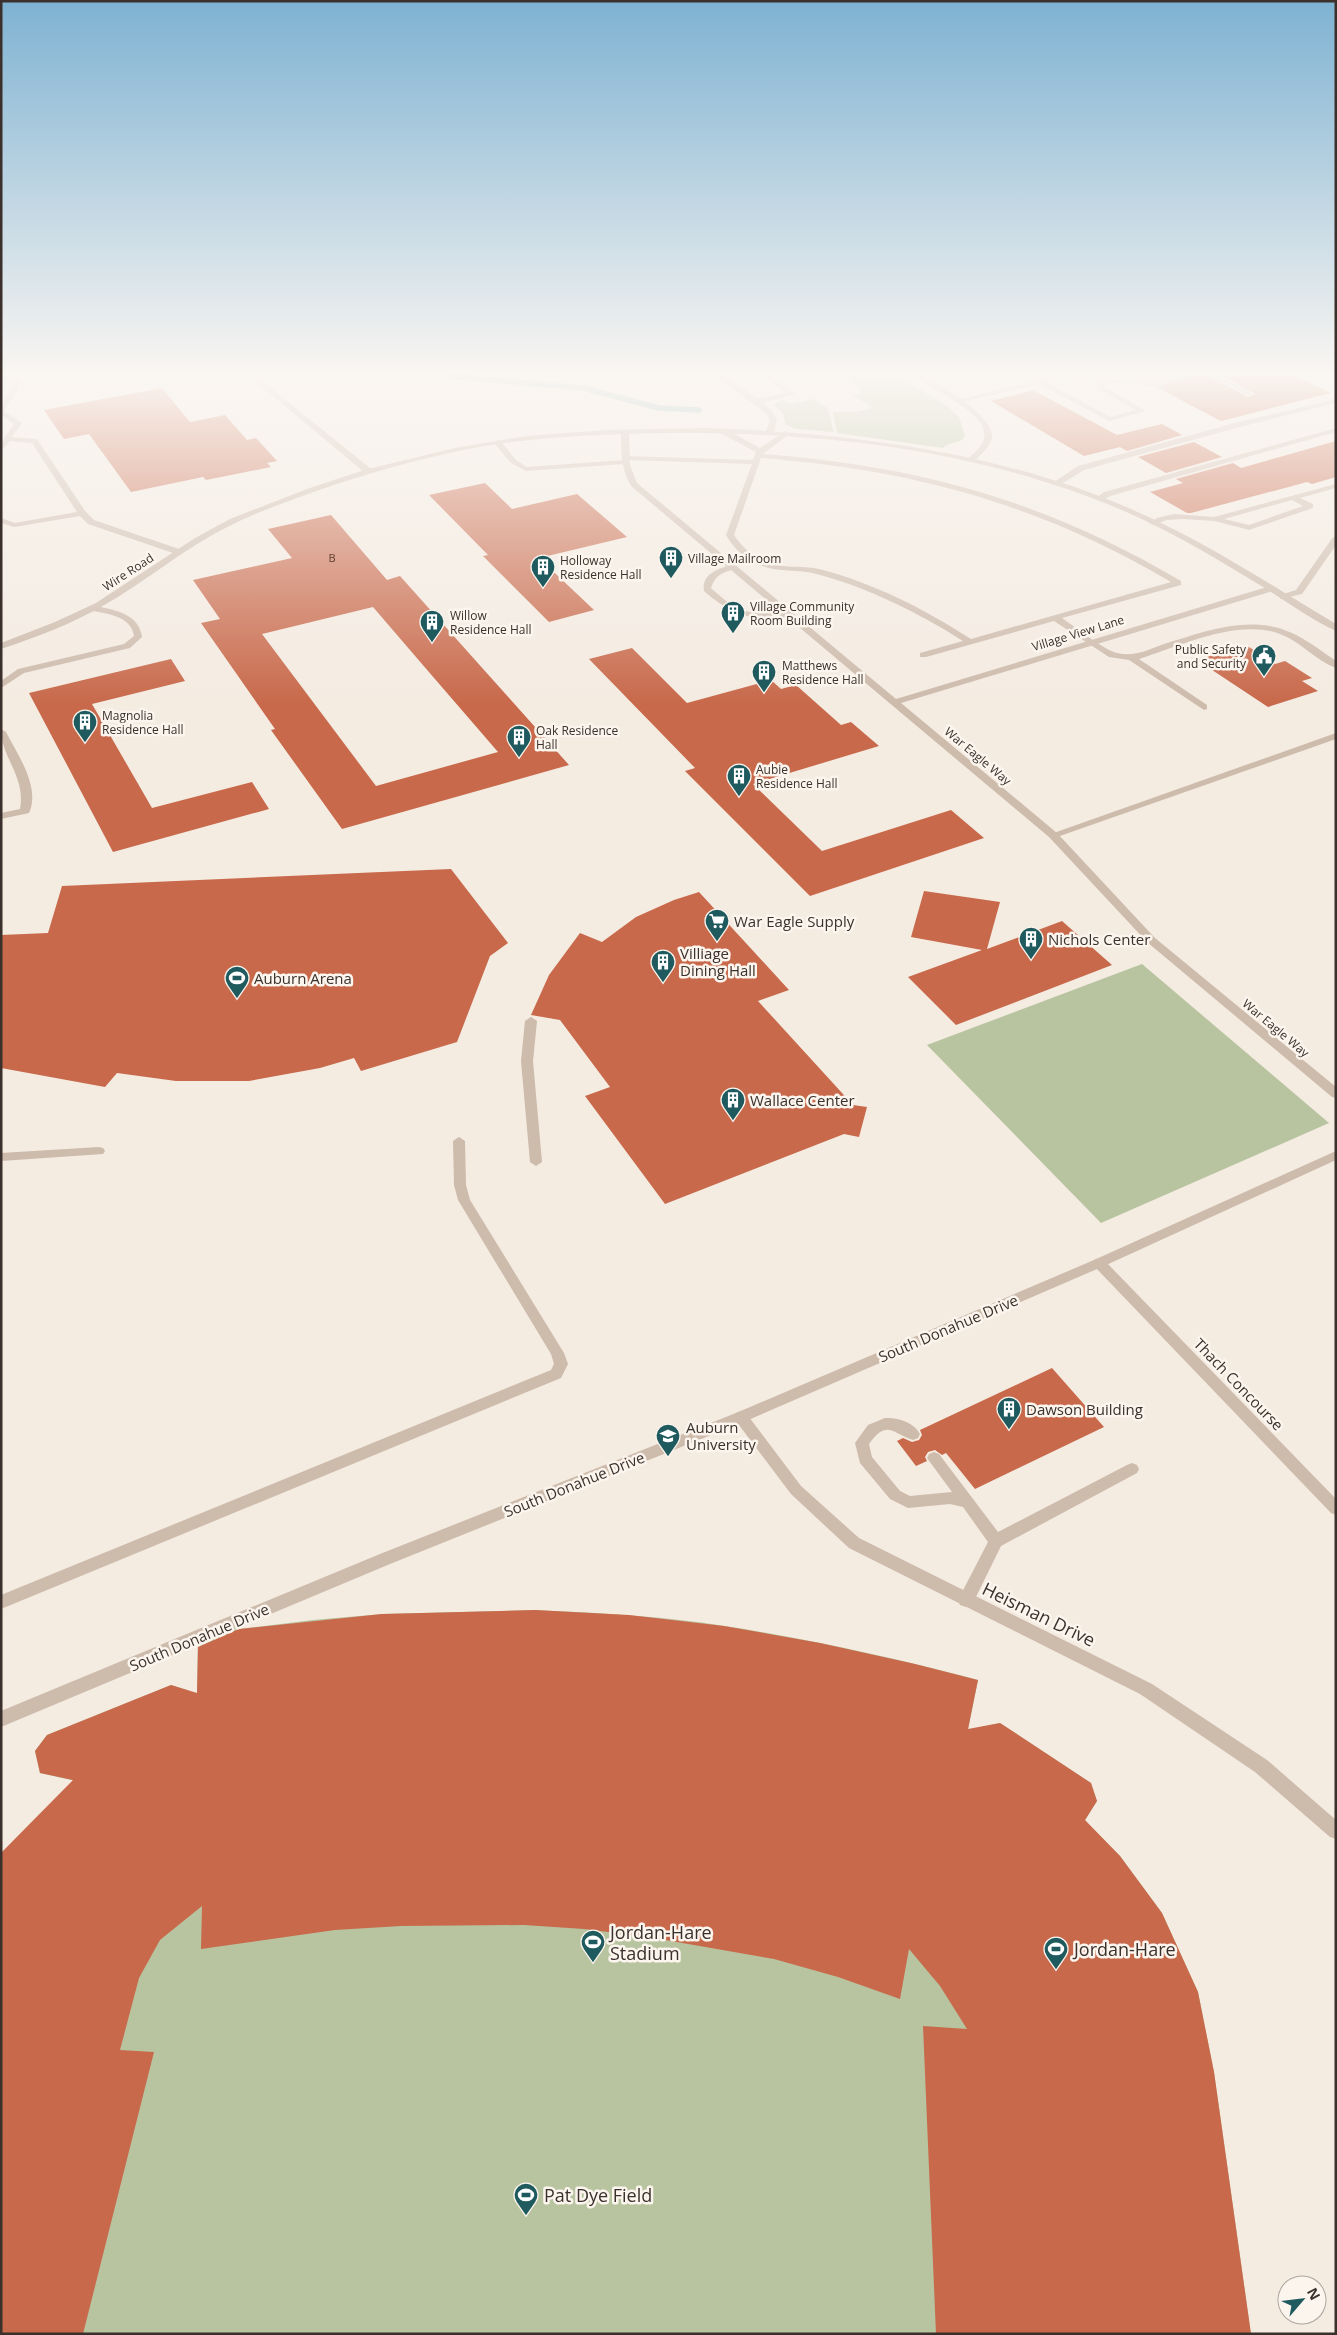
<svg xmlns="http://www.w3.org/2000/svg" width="1337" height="2335" viewBox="0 0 1337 2335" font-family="'Open Sans',sans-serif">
	<rect width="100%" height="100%" fill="#f4ebe1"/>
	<g fill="#b8c4a0">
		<path d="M848 376H898L947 406 959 417 965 436C960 445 949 441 943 448L837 433 833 412H856L873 408 853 395 862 393 859 390 861 389 844 377 851 378Z"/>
		<path d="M814 399 828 409 834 432 796 429 785 424 783 414 774 404 784 400 791 404Z"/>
		<path d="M1142 964 1329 1123 1101 1223 927 1045Z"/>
		<path d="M535 1610C599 1613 662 1616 725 1626 810 1639 895 1658 978 1680L965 1745 971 1746 981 1727 1000 1723 1091 1783 1097 1801 1079 1830 1093 1829 1120 1856 1162 1913 1198 1992 1214 2072 1251 2334H1V1854L49 1805 80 1782 40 1773 35 1751 47 1735 171 1685 187 1690 197 1698 198 1634 313 1620 382 1614Z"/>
	</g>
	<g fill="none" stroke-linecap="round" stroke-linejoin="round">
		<path stroke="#7fb0b2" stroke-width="5.5" d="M450 376 583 388 659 408 699 410"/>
	</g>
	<g fill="#c8694b" fill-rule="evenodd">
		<path d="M1191 376H1209L1248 397 1255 394 1223 376H1295L1331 393 1221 421 1156 387Z"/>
		<path d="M162 388 190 422 225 415 247 440 256 438 277 461 267 463 271 467 206 480 203 477 131 492 89 434 64 439 44 410Z"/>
		<path d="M1033 390 1117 435 1162 424 1182 435 1127 451 1120 447 1084 456 991 401Z"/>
		<path d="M1336 441V477L1312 484 1307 482 1191 513H1187L1150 492 1183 483 1176 479 1233 463 1241 468Z"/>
		<path d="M1194 442 1222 457 1166 473 1138 457Z"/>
		<path d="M485 483 512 509 577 494 627 537 539 558 594 610 549 622 483 556 488 555 429 495Z"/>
		<path d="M331 515 387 580 400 576 569 765 342 829 271 730 275 729 201 623 220 619 193 580 292 558 268 529ZM373 607 422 664 498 752 376 786 262 634Z"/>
		<path d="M1246 645 1275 664 1285 661 1312 678 1302 681 1318 691 1268 707 1197 660Z"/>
		<path d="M632 648 687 703 771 680 781 689 796 685 841 725 851 722 879 746 753 784 822 851 951 810 984 838 810 896 685 771 695 768 589 659Z"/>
		<path d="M171 659 185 681 92 704 152 808 252 782 269 809 113 852 29 693Z"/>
		<path d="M451 869 508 943 490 956 457 1042 361 1071 354 1058 320 1068 249 1081H176L117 1073 105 1087 1 1068V935L48 933 62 886Z"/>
		<path d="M924 891 1000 902 987 949 1062 921 1112 965 956 1025 908 977 982 950 911 937Z"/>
		<path d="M699 892 789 990 758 1001 853 1105 867 1107 859 1137 844 1134 665 1204 585 1096 610 1087 560 1020 531 1015 549 975 580 933 602 942 636 917 674 900Z"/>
		<path d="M1052 1368 1104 1427 975 1489 946 1453 942 1455 935 1450 928 1452 925 1457 927 1461 916 1466 897 1441 903 1438 912 1442 919 1440 922 1435 920 1430Z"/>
		<path d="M535 1610 629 1615 724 1626 820 1643 915 1664 978 1680 968 1729 1000 1723 1091 1783 1097 1801 1085 1820 1120 1856 1162 1913 1198 1992 1214 2072 1251 2334H936L923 2026 967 2029 940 1986 909 1949 900 1999 838 1977 774 1959 648 1937 584 1929 524 1925 401 1926 335 1930 201 1949 202 1906 160 1940 139 1978 120 2050 154 2052 83 2334H1V1853L73 1780 40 1773 35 1751 47 1735 171 1685 197 1693 198 1647 239 1629 382 1614Z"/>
	</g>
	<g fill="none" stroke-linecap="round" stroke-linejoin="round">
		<g fill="#cdbbac" fill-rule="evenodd">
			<path d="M715 376H723L759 399 786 393 763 376H770L795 394 763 403 772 411 777 419 775 429 769 435 765 433 770 421 767 414Z"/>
			<path d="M1056 376C1087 376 1119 382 1150 382 1164 382 1176 376 1189 376L1152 386 1105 382 1104 387 1146 411 1109 421 1039 384 958 403 954 401ZM1064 378 1098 381V389L1136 410 1110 417 1046 382Z"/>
			<path d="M1211 376H1219L1253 394 1248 395Z"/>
			<path d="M1336 399V403L1236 428 1084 470 1058 486 1051 484 1078 466 1231 424Z"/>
			<path d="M1336 428V432L1110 496 1102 501 1095 499 1104 492Z"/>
			<path d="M720 429H726L760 448 785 431 789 433 788 435 763 454C920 466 1045 501 1181 581V585L1062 618C1075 627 1104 650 1117 653 1134 657 1148 650 1164 644 1203 632 1247 615 1287 631 1305 638 1320 650 1336 661V668C1316 661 1300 641 1280 634 1238 618 1180 646 1139 659L1207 705V709L1204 710 1129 660 1109 657 1054 621 926 657H920V653L963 641C917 612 869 588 817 574 798 569 778 573 760 565 746 560 733 548 726 535L752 464 627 460 629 462 625 464 526 471 511 463 493 442 500 440 516 460 527 467 624 460 621 458 625 456 753 460 756 452 720 433ZM761 458C913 470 1039 504 1171 582L971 639C924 609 874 583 819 569 801 565 782 569 766 562 753 557 741 546 734 535Z"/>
			<path d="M1336 484V488L1300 498 1313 504V508L1249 530 1215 521 1182 519 1167 520 1153 525 1149 523 1157 518 1174 514 1214 517ZM1292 500 1303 506 1249 525 1224 519Z"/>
			<path d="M1333 537H1336V545L1302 594 1280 599V595L1296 590Z"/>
			<path d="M732 565H735V569C723 572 715 575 711 588 721 597 732 607 745 611 757 614 784 608 792 614L791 616C755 623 731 615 704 591 701 574 719 568 732 565Z"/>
			<path d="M92 605C112 610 139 612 142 637L130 648 24 673 1 688V681L18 669 124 644 134 636C131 615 106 614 89 610L88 608Z"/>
			<path d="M1 729 6 732C17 754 41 787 29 813L1 819V813L20 809C26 776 1 758 1 729Z"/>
			<path d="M1336 733V739L1057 837 1053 838 1048 835Z"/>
			<path d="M531 1017 537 1021 533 1061 542 1162 536 1166 530 1162 521 1061 525 1021Z"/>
			<path d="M459 1137 465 1141 466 1185 470 1200 564 1353 568 1364 561 1378 1 1609V1595L551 1370 554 1364 551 1354 458 1200 454 1185 453 1141Z"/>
			<path d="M99 1147 103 1148 105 1151 103 1154 1 1161V1153Z"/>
			<path d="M1099 1258 1104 1260 1336 1499V1515L1331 1513 1094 1266 1092 1263 1094 1260Z"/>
			<path d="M885 1418C897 1417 914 1422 920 1434L918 1438 913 1440C892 1433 887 1419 869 1444L872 1457 900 1491 910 1496 952 1492 927 1458 929 1454 934 1452 939 1454 998 1532 1127 1465 1132 1463 1137 1465 1139 1469 1137 1473 1001 1546 972 1605 966 1607 960 1605 958 1600 988 1542 963 1507 950 1504 908 1508 890 1499 860 1463 855 1443 868 1425Z"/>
		</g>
		<g fill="#cdbbac" fill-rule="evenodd">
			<path d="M249 376H256L371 469V473H365Z"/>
			<path d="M915 376C933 376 990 414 992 434 993 445 981 454 974 462L967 460C973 453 982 448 984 439 991 413 930 390 915 376Z"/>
			<path d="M1 378 20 379 23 381 4 411 22 423 12 437 37 439 85 511 94 520 182 550V554H176L88 524 80 516 14 527 1 523V518L15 523 77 512 32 443 10 441 1 451V443L14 424 1 415V404L15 383 1 382Z"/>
			<path d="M625 430 629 432 630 465 637 483 896 699 1267 587H1273V591L901 703 1057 833 1155 938 1336 1087V1098L1332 1097 1147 942 1049 837 631 486C621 469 621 451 621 432Z"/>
			<path d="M741 1411 746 1413 801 1486 859 1538 1152 1684 1267 1760 1336 1820V1839L1330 1837 1255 1772 1140 1694 849 1548 791 1494 736 1421 734 1417 736 1413Z"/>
		</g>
		<g fill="#cdbbac" fill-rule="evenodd">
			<path d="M706 428C851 433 997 451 1131 509 1203 540 1269 584 1336 624V631C1312 620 1290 604 1268 590 1222 562 1175 533 1124 511 982 450 824 432 670 433 608 434 546 436 485 446 417 458 350 478 286 502 256 513 228 525 202 541 169 561 139 585 106 604 74 623 37 637 1 649V643L55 622 96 603 195 538 230 519 307 489 364 470 455 448 526 436 608 430Z"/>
			<path d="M1336 1151V1160L1104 1266 746 1421 390 1564 1 1727V1711L380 1554 736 1413 1094 1260Z"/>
		</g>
	</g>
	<linearGradient id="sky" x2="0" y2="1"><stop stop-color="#7eb2d2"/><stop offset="0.53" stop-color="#faf6f2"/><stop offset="1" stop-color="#faf6f2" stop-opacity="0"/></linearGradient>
	<rect width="1337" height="703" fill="url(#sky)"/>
	<defs>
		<symbol id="building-pin" viewBox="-11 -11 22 30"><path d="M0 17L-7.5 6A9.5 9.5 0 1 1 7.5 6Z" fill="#1f5a5e" stroke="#fbf5ee"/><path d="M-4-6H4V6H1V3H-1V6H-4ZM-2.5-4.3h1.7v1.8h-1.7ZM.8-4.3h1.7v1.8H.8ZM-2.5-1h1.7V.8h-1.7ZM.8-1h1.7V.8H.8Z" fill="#fff"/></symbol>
		<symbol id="civic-pin" viewBox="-11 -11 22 30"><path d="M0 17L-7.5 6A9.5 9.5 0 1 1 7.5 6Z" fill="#1f5a5e" stroke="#fbf5ee"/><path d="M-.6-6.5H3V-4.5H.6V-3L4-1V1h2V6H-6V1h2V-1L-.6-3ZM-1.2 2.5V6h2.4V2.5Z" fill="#fff"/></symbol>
		<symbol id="supermarket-pin" viewBox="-11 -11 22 30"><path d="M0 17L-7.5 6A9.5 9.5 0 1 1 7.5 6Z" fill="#1f5a5e" stroke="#fbf5ee"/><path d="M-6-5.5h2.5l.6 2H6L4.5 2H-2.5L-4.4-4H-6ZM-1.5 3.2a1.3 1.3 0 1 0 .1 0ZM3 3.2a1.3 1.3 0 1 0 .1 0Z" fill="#fff"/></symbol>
		<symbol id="stadium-pin" viewBox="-11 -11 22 30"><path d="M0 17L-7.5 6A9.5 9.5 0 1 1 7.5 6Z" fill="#1f5a5e" stroke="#fbf5ee"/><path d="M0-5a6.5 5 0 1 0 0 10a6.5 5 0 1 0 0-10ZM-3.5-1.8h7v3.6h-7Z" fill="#fff"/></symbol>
		<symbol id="university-pin" viewBox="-11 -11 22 30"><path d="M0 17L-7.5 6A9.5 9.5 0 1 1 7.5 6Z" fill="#1f5a5e" stroke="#fbf5ee"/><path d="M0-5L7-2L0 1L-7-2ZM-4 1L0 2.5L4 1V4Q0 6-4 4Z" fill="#fff"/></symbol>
	</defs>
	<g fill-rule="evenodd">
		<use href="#building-pin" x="657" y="544" width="28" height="38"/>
		<use href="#building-pin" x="529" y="553" width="28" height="38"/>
		<use href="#building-pin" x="719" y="599" width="28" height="38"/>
		<use href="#building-pin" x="418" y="608" width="28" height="38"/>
		<use href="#civic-pin" x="1250" y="642" width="28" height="38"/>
		<use href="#building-pin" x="750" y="658" width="28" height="38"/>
		<use href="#building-pin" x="71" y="708" width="28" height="38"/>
		<use href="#building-pin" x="505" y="723" width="28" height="38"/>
		<use href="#building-pin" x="725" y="762" width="28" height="38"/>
		<use href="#supermarket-pin" x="703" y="907" width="28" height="38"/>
		<use href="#building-pin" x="1017" y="925" width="28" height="38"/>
		<use href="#building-pin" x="649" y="948" width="28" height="38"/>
		<use href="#stadium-pin" x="223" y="964" width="28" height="38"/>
		<use href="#building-pin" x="719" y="1086" width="28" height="38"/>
		<use href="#building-pin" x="995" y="1395" width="28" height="38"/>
		<use href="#university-pin" x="654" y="1422" width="28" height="38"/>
		<use href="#stadium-pin" x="579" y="1928" width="28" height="38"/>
		<use href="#stadium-pin" x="1042" y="1935" width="28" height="38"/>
		<use href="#stadium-pin" x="512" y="2181" width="28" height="38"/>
	</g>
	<g text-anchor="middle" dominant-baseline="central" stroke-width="5" stroke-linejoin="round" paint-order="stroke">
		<g font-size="11" fill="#5e3e33">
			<text x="332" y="557">B</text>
		</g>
		<g font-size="12" fill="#3b302b" stroke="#fbf5ee" text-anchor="start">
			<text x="688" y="558">Village Mailroom</text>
			<text x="560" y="560">Holloway<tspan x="560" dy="14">Residence Hall</tspan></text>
			<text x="750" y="606">Village Community<tspan x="750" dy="14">Room Building</tspan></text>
			<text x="450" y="615">Willow<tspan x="450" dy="14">Residence Hall</tspan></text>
			<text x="1246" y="649" text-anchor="end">Public Safety<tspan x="1246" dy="14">and Security</tspan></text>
			<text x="782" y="665">Matthews<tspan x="782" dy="14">Residence Hall</tspan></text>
			<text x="102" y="715">Magnolia<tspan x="102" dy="14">Residence Hall</tspan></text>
			<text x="536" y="730">Oak Residence<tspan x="536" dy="14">Hall</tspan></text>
			<text x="756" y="769">Aubie<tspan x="756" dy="14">Residence Hall</tspan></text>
		</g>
		<g font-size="12" fill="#3b302b" stroke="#fbf5ee">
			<text transform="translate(128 572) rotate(-33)">Wire Road</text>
			<text transform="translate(1078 633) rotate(-17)">Village View Lane</text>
			<text transform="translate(978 756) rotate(40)">War Eagle Way</text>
			<text transform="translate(1276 1028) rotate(40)">War Eagle Way</text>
		</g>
		<g font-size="15" fill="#3b302b" stroke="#fbf5ee" text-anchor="start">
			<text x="734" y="921">War Eagle Supply</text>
			<text x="1048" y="939">Nichols Center</text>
			<text x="680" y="953">Villiage<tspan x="680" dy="17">Dining Hall</tspan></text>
			<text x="254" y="978">Auburn Arena</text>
			<text x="750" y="1100">Wallace Center</text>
			<text x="1026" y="1409">Dawson Building</text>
			<text x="686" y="1427">Auburn<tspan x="686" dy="17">University</tspan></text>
		</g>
		<g font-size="15" fill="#3b302b" stroke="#fbf5ee">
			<text transform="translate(948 1328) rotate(-23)">South Donahue Drive</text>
			<text transform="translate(1239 1384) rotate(46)">Thach Concourse</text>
			<text transform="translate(574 1484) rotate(-22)">South Donahue Drive</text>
			<text transform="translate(199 1637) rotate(-23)">South Donahue Drive</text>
		</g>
		<g font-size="18" fill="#3b302b" stroke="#fbf5ee">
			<text transform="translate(1039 1614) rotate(26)">Heisman Drive</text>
		</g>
		<g font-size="18" fill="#3b302b" stroke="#fbf5ee" text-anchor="start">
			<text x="610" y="1932">Jordan-Hare<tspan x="610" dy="21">Stadium</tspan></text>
			<text x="1074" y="1949">Jordan-Hare</text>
			<text x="544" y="2195">Pat Dye Field</text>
		</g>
	</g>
	<rect width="1337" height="2335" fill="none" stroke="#3b302b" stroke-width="5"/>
	<g transform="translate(1302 2300) rotate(62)"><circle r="24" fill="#fbf5ee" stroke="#aea6a0"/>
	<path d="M0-4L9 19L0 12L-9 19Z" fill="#1f5a5e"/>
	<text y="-8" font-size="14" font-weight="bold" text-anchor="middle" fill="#3b302b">N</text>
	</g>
</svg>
